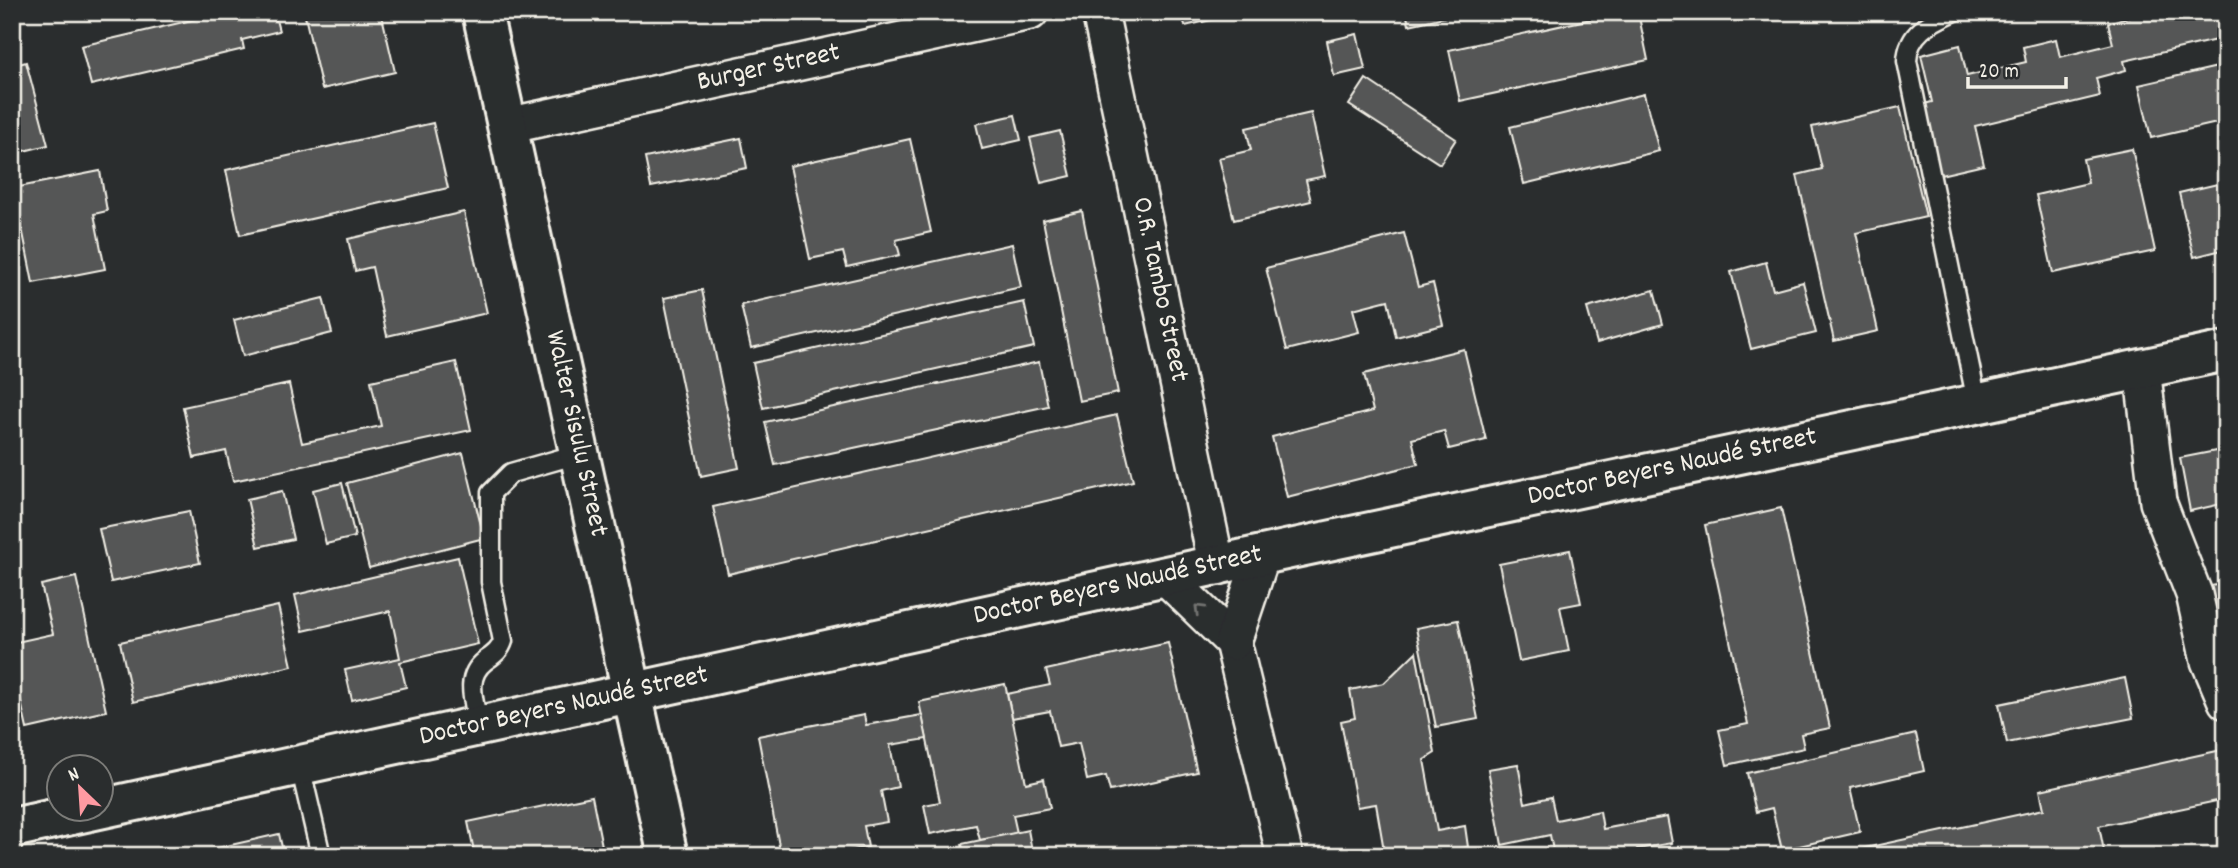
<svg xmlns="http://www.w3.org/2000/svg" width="2238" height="868" viewBox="0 0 2238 868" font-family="Dekko,sans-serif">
	<rect width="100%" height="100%" fill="#2a2d2e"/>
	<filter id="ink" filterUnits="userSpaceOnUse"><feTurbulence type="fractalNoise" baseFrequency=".0143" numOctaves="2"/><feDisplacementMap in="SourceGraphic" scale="14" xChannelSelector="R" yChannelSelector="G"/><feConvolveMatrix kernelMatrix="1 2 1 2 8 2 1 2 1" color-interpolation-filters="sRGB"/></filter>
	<g filter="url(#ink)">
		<g fill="#555756" stroke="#f4f1e8" stroke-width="2">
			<path d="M226 12H274L279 31 242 40 244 49 91 85 81 46Z"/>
			<path d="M304 12H381L395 72 322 89Z"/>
			<path d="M1182 12H1245L1185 26Z"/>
			<path d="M1406 12H1467L1409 25Z"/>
			<path d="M1623 12H1638L1648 60 1460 101 1449 50Z"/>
			<path d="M2144 12H2219L2225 38 2124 61 2126 70 2096 78 2100 96 1975 126 1984 165 1936 176 1920 105 1932 102 1921 55 1960 45 1967 76 2026 62 2023 47 2056 39 2060 57 2113 44 2108 23Z"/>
			<path d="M1357 34 1365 69 1334 76 1327 41Z"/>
			<path d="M26 62 48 145 12 154V66Z"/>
			<path d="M2226 65V121L2151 138 2139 85Z"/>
			<path d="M1366 79 1456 139 1440 164 1349 105Z"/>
			<path d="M1644 94 1659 151 1524 184 1510 127Z"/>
			<path d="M1900 107 1926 217 1856 233 1878 331 1834 341 1797 175 1822 169 1812 127Z"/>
			<path d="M1311 113 1325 176 1306 180 1311 201 1234 220 1219 158 1251 150 1246 128Z"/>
			<path d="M1015 115 1021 140 982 149 976 124Z"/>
			<path d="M433 123 448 188 240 235 226 170Z"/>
			<path d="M1060 131 1071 176 1041 183 1030 138Z"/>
			<path d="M741 138 747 168 651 187 645 158Z"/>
			<path d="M910 139 931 232 896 240 900 255 847 267 843 252 810 259 790 166Z"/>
			<path d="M2132 149 2155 251 2053 273 2036 195 2088 183 2083 159Z"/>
			<path d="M100 171 107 211 94 214 105 269 33 283 14 188Z"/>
			<path d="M2226 182V249L2194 257 2179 193Z"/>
			<path d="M1082 211 1118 393 1079 401 1043 220Z"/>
			<path d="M464 212 487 313 387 336 372 267 355 271 348 239Z"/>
			<path d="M1404 233 1418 287 1433 283 1443 325 1396 337 1388 300 1353 309 1359 332 1287 350 1266 268Z"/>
			<path d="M1012 244 1021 287 751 348 741 305Z"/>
			<path d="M1766 262 1773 290 1803 282 1816 333 1751 349 1731 272Z"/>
			<path d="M702 290 739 468 701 476 664 298Z"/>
			<path d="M1654 290 1663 324 1597 343 1587 308Z"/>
			<path d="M323 298 332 333 243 356 234 320Z"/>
			<path d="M1024 302 1034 347 763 408 753 363Z"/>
			<path d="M1464 349 1486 440 1449 449 1444 431 1412 439 1418 464 1287 497 1272 437 1373 411 1364 374Z"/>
			<path d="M456 362 471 430 233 481 226 451 194 458 183 407 289 384 302 443 381 426 371 381Z"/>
			<path d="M1039 362 1048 406 775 465 765 422Z"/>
			<path d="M1117 415 1133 481 728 574 713 507Z"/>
			<path d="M2226 449V503L2190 511 2180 458Z"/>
			<path d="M463 453 484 538 369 568 347 483Z"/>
			<path d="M342 483 355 537 326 544 313 490Z"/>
			<path d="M282 491 293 539 258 547 247 499Z"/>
			<path d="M1781 508 1830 728 1801 734 1804 748 1727 765 1719 730 1748 724 1705 525Z"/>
			<path d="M189 511 200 563 111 582 99 529Z"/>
			<path d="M1570 550 1581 603 1560 607 1569 651 1519 661 1499 564Z"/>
			<path d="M458 557 478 644 400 662 406 687 352 700 345 670 400 658 390 611 303 631 295 595Z"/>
			<path d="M76 577 106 711 27 729 12 661V643L53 634 41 585Z"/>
			<path d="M2226 583V665L2211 586Z"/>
			<path d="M278 606 292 666 133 702 120 642Z"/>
			<path d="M1458 620 1478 719 1436 727 1416 628Z"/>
			<path d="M1168 643 1197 772 1110 791 1106 776 1087 780 1079 743 1058 747 1050 711 1012 718 1007 694 1050 685 1046 670Z"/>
			<path d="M1416 652 1435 753 1424 760 1437 831 1465 826 1468 847 1419 856H1385L1376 804 1357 807 1341 721 1355 718 1350 690 1384 683Z"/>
			<path d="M2125 678 2133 718 2007 743 1999 704Z"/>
			<path d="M1005 684 1026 783 1044 779 1050 808 1013 815 1017 833 980 840 976 825 930 834 924 805 940 802 919 702Z"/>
			<path d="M864 715 866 725 922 715 927 739 890 745 898 787 881 791 887 822 864 826 868 847 824 856H781L758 736Z"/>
			<path d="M1916 734 1924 771 1850 788 1860 832 1782 850 1772 808 1756 812 1747 773Z"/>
			<path d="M2226 749V799L2099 826 2105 856H1852L1851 851 2044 809 2040 790Z"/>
			<path d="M1518 764 1525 803 1551 797 1556 820 1600 811 1603 829 1667 817 1672 843 1637 849 1638 856H1554L1550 835 1502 845 1488 769Z"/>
			<path d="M592 796 604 856H475L468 822Z"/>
			<path d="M1028 830 1033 856H964L962 844Z"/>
			<path d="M279 834 284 856H182Z"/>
		</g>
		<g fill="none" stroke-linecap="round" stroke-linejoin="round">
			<defs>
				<g id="lane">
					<path d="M1953 12C1930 22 1908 33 1907 61L1977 402"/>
					<path d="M479 727C475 703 463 678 485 661 493 655 500 651 503 641L491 582V493L511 473 578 454"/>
					<path d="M300 766 321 856"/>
				</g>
				<g id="street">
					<path id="s1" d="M1100 12 1217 567"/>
					<path id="s2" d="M507 126 1030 12"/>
					<path d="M2142 368 2158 502 2194 594 2209 661 2226 701"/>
					<path d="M1166 577 1233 642 1285 856"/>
					<path d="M1233 642 1262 555"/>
				</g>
				<g id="secondary">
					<path id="s3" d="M12 828 1262 555 2226 351"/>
				</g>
				<g id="highway">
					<path id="s4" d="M482 12 668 856"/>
				</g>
			</defs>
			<use href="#lane" stroke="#f4f1e8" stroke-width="23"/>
			<use href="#street" stroke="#f4f1e8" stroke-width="40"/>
			<use href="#secondary" stroke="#f4f1e8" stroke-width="44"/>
			<use href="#highway" stroke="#f4f1e8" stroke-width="44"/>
			<use href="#lane" stroke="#2a2d2e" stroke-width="18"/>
			<use href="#street" stroke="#2a2d2e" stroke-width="35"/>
			<use href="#secondary" stroke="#2a2d2e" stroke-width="38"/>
			<use href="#highway" stroke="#2a2d2e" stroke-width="38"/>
		</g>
		<defs><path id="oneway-chevron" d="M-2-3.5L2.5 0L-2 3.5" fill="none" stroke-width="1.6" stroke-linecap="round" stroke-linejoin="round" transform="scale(1.75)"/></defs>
		<use stroke="#71726f" href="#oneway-chevron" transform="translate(1199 609) rotate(-136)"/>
	</g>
	<g text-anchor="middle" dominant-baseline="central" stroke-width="7" stroke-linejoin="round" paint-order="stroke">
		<g font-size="28" fill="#f4f1e8" stroke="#2a2d2e">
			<text stroke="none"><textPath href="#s2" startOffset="268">Burger Street</textPath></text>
			<text stroke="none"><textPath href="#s1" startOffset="284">O.R. Tambo Street</textPath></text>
			<text stroke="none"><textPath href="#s4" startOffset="432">Walter Sisulu Street</textPath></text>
			<text stroke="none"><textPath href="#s3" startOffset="1699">Doctor Beyers Naudé Street</textPath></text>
			<text stroke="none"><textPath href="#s3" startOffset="1132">Doctor Beyers Naudé Street</textPath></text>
			<text stroke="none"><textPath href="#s3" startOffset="565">Doctor Beyers Naudé Street</textPath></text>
		</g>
	</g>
	<rect width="2238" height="868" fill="none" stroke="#2a2d2e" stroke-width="42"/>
	<rect x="21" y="21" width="2196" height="826" fill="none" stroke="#f4f1e8" stroke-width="2.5" filter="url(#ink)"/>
	<g transform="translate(80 788) rotate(335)"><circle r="33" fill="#2a2d2e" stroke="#7b7b78" stroke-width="2"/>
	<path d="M0-5L12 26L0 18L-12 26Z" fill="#ff9aa2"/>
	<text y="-10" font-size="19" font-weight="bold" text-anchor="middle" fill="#f4f1e8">N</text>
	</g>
	<path d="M1968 77v10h98v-10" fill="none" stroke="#f4f1e8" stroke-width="3.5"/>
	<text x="1979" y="77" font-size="21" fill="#f4f1e8" stroke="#2a2d2e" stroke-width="5" paint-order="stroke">20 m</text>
</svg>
